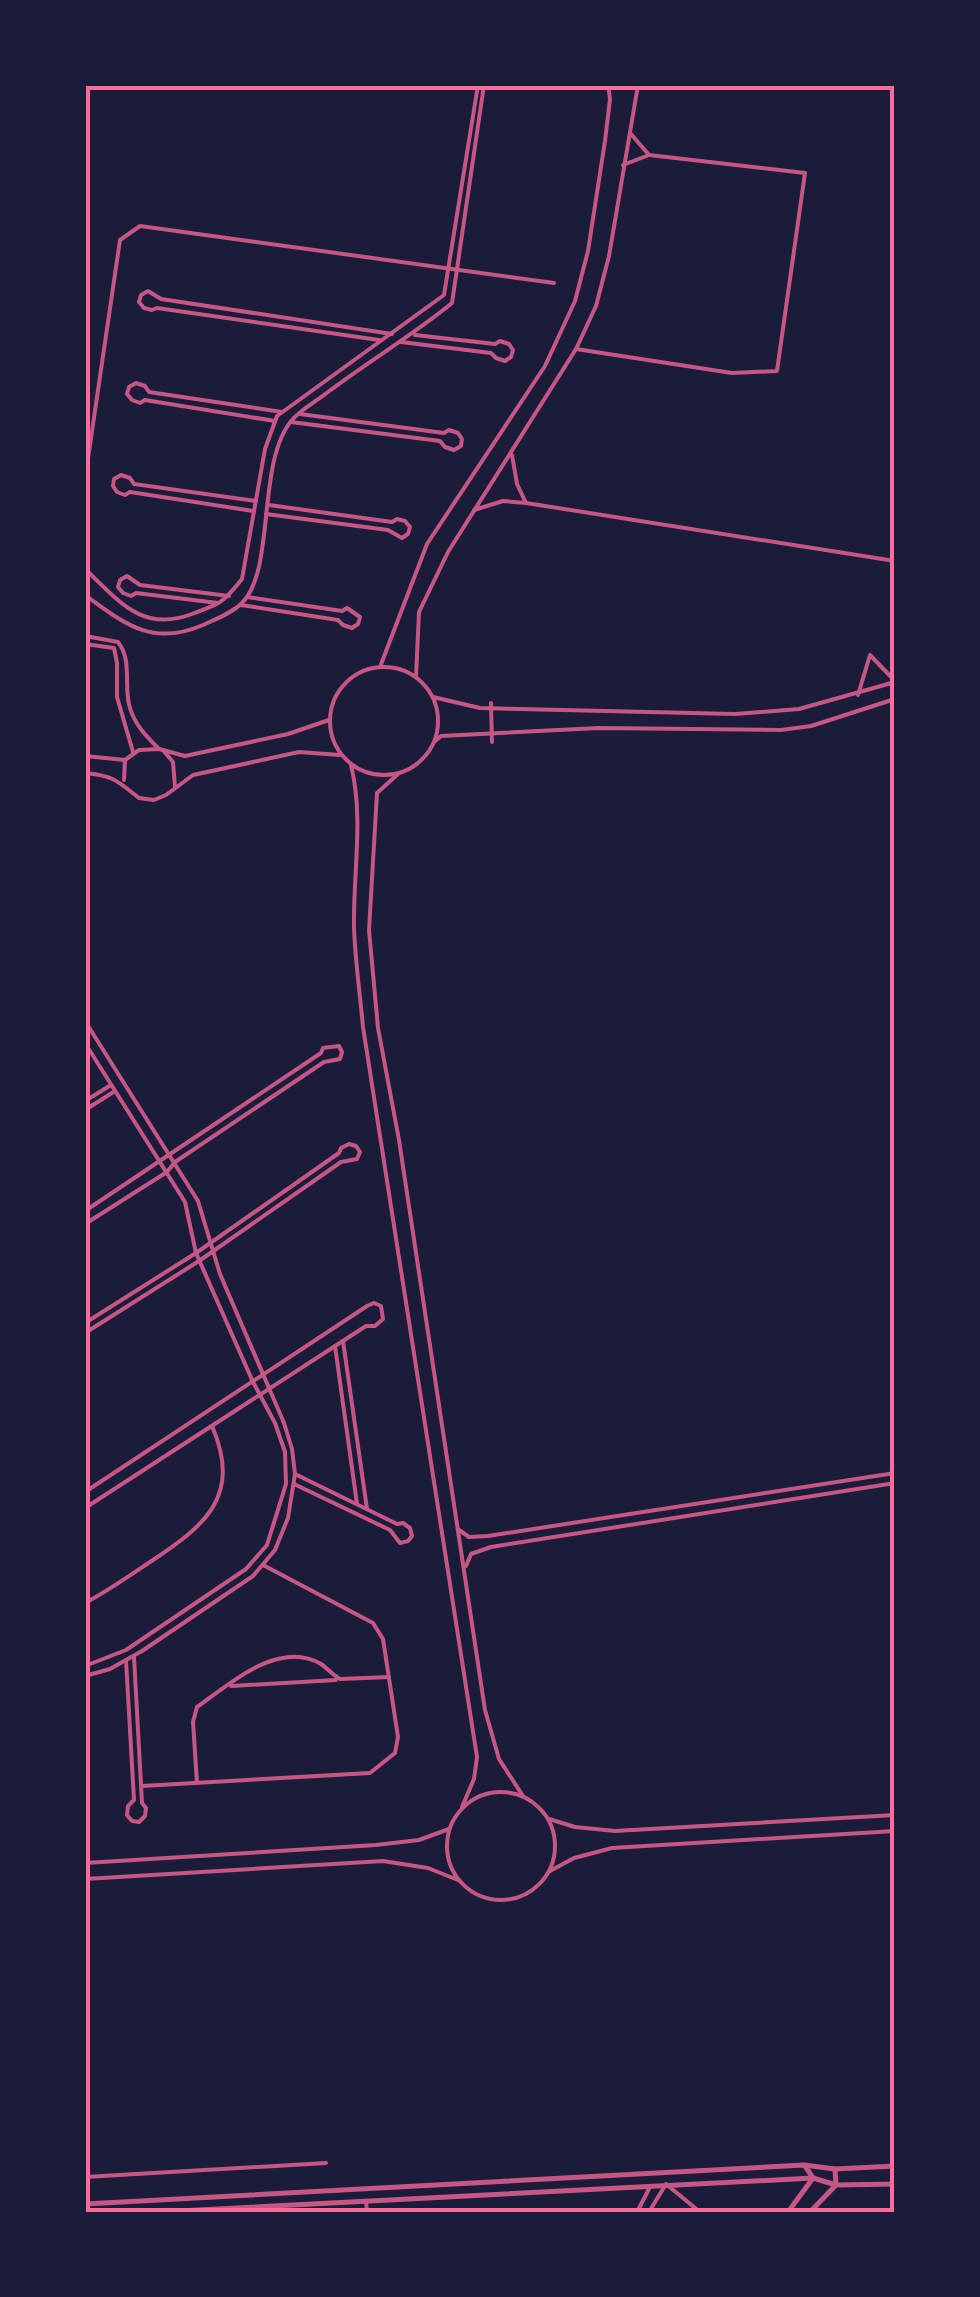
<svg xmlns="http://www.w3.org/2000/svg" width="980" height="2297" viewBox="0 0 980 2297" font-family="Poppins,sans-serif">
	<rect width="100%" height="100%" fill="#1b1b3a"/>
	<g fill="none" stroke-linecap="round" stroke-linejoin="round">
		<path stroke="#c65784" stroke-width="4" d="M491 703 492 742"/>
		<g stroke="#c65784" stroke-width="4">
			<path d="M301 85H318"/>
			<path d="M623 165 649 155 631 134"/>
			<path d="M379 340 157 308 152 310 144 308 139 302 141 295 148 291 161 299 392 334"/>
			<path d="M401 342 491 353 496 358 505 361 511 357 513 350 509 344 500 341 495 344 415 335"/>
			<path d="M576 349 732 373 777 371 805 173 649 155"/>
			<path d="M275 421 145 400 140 403 132 400 127 394 129 387 136 383 145 386 149 392 282 412"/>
			<path d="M291 422 440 441 445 447 454 450 461 446 462 439 458 433 449 430 444 433 300 414"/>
			<path d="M85 479 120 240 140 226 554 283"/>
			<path d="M526 503 895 561"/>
			<path d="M474 510 503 501 526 503 517 484 512 455"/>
			<path d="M253 511 130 492 125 495 117 492 113 486 114 479 121 475 130 478 134 484 256 501"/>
			<path d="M266 514 388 530 402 538 408 534 410 527 405 521 397 519 392 522 269 505"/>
			<path d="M85 569C119 601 142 633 192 614 220 604 223 603 242 579L265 449 277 416 444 295 478 85"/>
			<path d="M85 595C125 624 152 647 203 625 216 619 232 613 242 603 276 569 256 462 292 420 301 409 317 401 328 392 369 361 413 335 452 303L484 85"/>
			<path d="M218 603 136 593 131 596 123 593 118 587 120 580 127 576 140 585 229 596"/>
			<path d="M241 605 338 620 343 625 352 628 358 624 360 617 347 608 342 611 247 597"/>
			<path d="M85 636 118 642C133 661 123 686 130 708 135 725 146 736 159 749"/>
			<path d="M85 644 114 648 117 663V697L133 752"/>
			<circle cx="384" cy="721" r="54"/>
			<path d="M380 667 427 544 545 366 575 301 588 251 605 141 610 99 608 85"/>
			<path d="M416 677 419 612 448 552 576 349 596 306 609 256 638 85"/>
			<path d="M858 695 870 655 895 681"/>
			<path d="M433 697 480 708 735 714 799 709 895 682"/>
			<path d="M434 742 441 736 598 728 781 730 811 726 895 699"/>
			<path d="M163 750 173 762 175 787"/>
			<path d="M85 756 125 760 139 750 159 749 185 756 288 734 329 720"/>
			<path d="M351 765C364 818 353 873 354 927 355 960 360 993 363 1027L477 1757 474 1779 462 1807"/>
			<path d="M85 773C115 776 117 781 139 798L154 800 166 795 193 775 299 752 340 755"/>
			<path d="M398 774 377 793 369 930 378 1028 399 1140 485 1710 499 1759 523 1796"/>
			<path d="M124 780 125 760"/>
			<path d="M85 1021 198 1201 220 1274 284 1423 292 1449 295 1474 288 1518 275 1550 253 1576 142 1651 110 1669 85 1676"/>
			<path d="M85 1043 185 1202 196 1253 253 1382 275 1423 285 1452 286 1484 267 1545 246 1569 126 1650 85 1666"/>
			<path d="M85 1101 111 1085"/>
			<path d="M85 1110 115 1091"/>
			<path d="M85 1211 321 1053 323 1048 339 1046 342 1052 340 1059 324 1062 175 1162 167 1172 85 1224"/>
			<path d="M85 1323 196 1253 339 1153 341 1148 349 1144 356 1146 360 1152 357 1159 341 1162 199 1261 85 1333"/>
			<path d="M343 1341 367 1509"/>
			<path d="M335 1346 357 1504"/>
			<path d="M294 1484 390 1530 400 1543 408 1541 412 1536 410 1528 403 1523 397 1524 295 1474"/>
			<path d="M85 1492 367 1306 374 1303 381 1306 383 1319 375 1326H366L85 1508"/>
			<path d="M459 1530 469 1537 488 1536 895 1473"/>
			<path d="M466 1566 471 1554 491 1547 895 1483"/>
			<path d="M85 1603C108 1591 129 1576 150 1562 206 1525 242 1496 212 1426"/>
			<path d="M126 1660 134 1800 128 1806 127 1815 132 1821 139 1822 145 1816 146 1808 142 1803 134 1657"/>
			<path d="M231 1686 336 1680"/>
			<path d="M197 1783 193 1722 197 1707C230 1684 279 1639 321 1664 327 1668 333 1675 340 1679L389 1677"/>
			<path d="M142 1786 370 1773 395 1753 398 1737 383 1639 373 1623 263 1565"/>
			<circle cx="501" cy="1846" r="54"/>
			<path d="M549 1819 575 1827 615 1831 895 1815"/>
			<path d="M85 1863 376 1845 419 1840 449 1829"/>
			<path d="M550 1871 574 1858 612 1848 895 1831"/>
			<path d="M85 1879 383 1861 428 1868 458 1880"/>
			<path d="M85 2177 326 2163"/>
			<path d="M366 2201 367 2212"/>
			<path d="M637 2212 649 2189"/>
			<path d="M649 2212 666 2184 700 2212"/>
		</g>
		<g stroke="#c65784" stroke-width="5">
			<path d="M85 2204 804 2165 835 2169 895 2166"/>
			<path d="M159 2212 813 2178 836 2185 895 2184"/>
			<path d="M788 2212 813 2178 805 2166"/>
			<path d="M810 2212 836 2185 835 2169"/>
		</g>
	</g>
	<rect width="980" height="2297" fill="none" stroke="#1b1b3a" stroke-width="175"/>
	<rect x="88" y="88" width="804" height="2122" fill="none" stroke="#ff6b9d" stroke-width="4"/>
</svg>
